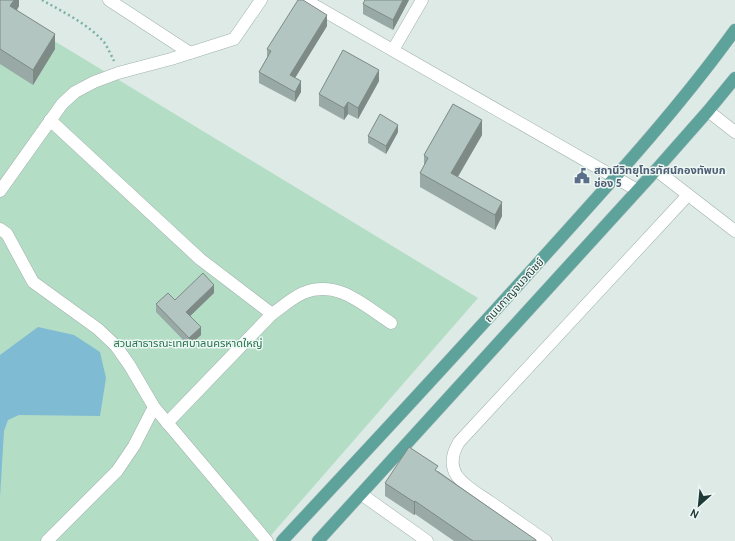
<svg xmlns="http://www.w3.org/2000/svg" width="735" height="541" viewBox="0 0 735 541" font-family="Cabin,'Noto Sans Thai',sans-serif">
	<rect width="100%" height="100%" fill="#ddeae6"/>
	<path fill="#b4ddc5" d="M0 8 478 298 266 541H0Z"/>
	<path fill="#80bbd4" d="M38 327 74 335 100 352 106 378 100 416 19 415 8 420 4 431 0 497V355Z"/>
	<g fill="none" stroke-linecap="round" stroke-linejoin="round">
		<defs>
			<g id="minor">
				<path d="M109 0 190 53"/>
				<path d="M305 0 637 190"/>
				<path d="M393 50 422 0"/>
				<path d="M708 111 735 132"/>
				<path d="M50 120 200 259 272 314 167 423"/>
				<path d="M656 170 735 231"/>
				<path d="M0 191 62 104 75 92 94 82 118 73 171 59 234 39 261 0"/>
				<path d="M0 229 7 234 33 282 98 329 116 346 130 366 154 407 267 541"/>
				<path d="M272 314C282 307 292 298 303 293 338 279 363 305 391 323"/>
				<path d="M361 494 427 541"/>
				<path d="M47 541 117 471 134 446 154 407"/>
				<path d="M546 541C527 528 509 515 490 502 480 495 465 487 457 476 449 464 453 452 459 442L688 195"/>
			</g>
			<g id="major">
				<path d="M282 541C371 446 460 350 547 253 612 181 678 109 735 30"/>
				<path d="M318 541 656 170 708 111 735 78"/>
			</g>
		</defs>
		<use href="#minor" stroke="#a0b2ae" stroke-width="13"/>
		<use href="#major" stroke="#bcc4c3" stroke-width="13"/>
		<path stroke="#7bb0a7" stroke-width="2.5" stroke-dasharray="2 3" stroke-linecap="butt" d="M42 0C63 12 88 24 104 42 108 48 111 55 114 61"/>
		<use href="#minor" stroke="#fff" stroke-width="12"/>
		<use href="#major" stroke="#5ea39b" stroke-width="12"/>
	</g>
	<g fill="#99a9a5">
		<path d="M0 0H19V6L17 10 55 49 33 85 0 64Z"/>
		<path d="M365 0H409L393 30 363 14V4Z"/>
		<path d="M327 26 295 78 301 92 295 102 259 83V72L267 58V49Z"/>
		<path d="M379 81 358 119 348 114 344 120 319 106V94Z"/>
		<path d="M398 132 386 154 368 143V136Z"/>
		<path d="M482 135 458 177 502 216 495 230 420 187V173L424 166V155Z"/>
		<path d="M214 293 190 316 201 335 189 346 156 312V304L175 300Z"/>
		<path d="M438 471 536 541H454L415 514 414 515 385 496V483Z"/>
	</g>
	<g fill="#7d8a86">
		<path d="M14 0H19V6L10 21V6Z"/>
		<path d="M403 0H409L393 30V20Z"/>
		<path d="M327 15V26L290 86V75Z"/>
		<path d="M55 34V49L33 85V70Z"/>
		<path d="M379 70V81L358 119V108Z"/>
		<path d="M301 81V92L295 102V92Z"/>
		<path d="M348 102V114L344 120V108Z"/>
		<path d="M482 120V135L451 188V173Z"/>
		<path d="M398 125V132L386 154V146Z"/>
		<path d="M502 202V216L495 230V215Z"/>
		<path d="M214 285V293L186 320V312Z"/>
		<path d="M201 327V335L189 346V338Z"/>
		<path d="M415 501V514L414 515V502Z"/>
	</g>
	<g fill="#b2c5c0" stroke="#7d8a86">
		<path d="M0 0H14L10 6 55 34 33 70 0 49Z"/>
		<path d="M298 0H303L327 15 290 75 301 81 295 92 259 72 271 51 267 49Z"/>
		<path d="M365 0H403L393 20 363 4Z"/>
		<path d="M343 50 379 70 358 108 348 102 344 108 319 94Z"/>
		<path d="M453 104 482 120 451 173 502 202 495 215 420 173 428 158 424 155Z"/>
		<path d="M380 114 398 125 386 146 368 136Z"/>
		<path d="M203 273 214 285 186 312 201 327 189 338 156 304 168 293 175 300Z"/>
		<path d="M409 447 438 466 435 470 536 540V541H473L415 501 414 502 385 483Z"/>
	</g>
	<defs>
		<symbol id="civic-bare" viewBox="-9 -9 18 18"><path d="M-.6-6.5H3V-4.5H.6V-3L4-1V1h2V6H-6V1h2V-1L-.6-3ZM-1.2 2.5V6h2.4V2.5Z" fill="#5c6f8a" stroke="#edf7f3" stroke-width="2.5" paint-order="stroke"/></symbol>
	</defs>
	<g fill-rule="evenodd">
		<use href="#civic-bare" x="571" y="165" width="22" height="22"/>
	</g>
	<g text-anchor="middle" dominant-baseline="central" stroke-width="3" stroke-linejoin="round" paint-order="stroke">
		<g font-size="11" font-weight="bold" fill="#4e5e75" stroke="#edf7f3" text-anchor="start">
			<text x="594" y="170">สถานีวิทยุโทรทัศน์กองทัพบก<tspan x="594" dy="13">ช่อง 5</tspan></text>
		</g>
		<g font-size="11" fill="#1e3a37" stroke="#edf7f3">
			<text transform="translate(514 290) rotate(-48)">ถนนกาญจนวณิชย์</text>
		</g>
		<g font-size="11" fill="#26734f" stroke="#edf7f3">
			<text x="188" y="343">สวนสาธารณะเทศบาลนครหาดใหญ่</text>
		</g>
	</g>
	<g transform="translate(699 505) rotate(207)" stroke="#edf7f3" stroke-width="3" paint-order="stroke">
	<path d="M0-3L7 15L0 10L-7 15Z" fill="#1e3a37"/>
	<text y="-6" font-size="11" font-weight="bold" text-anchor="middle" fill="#1e3a37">N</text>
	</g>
</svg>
